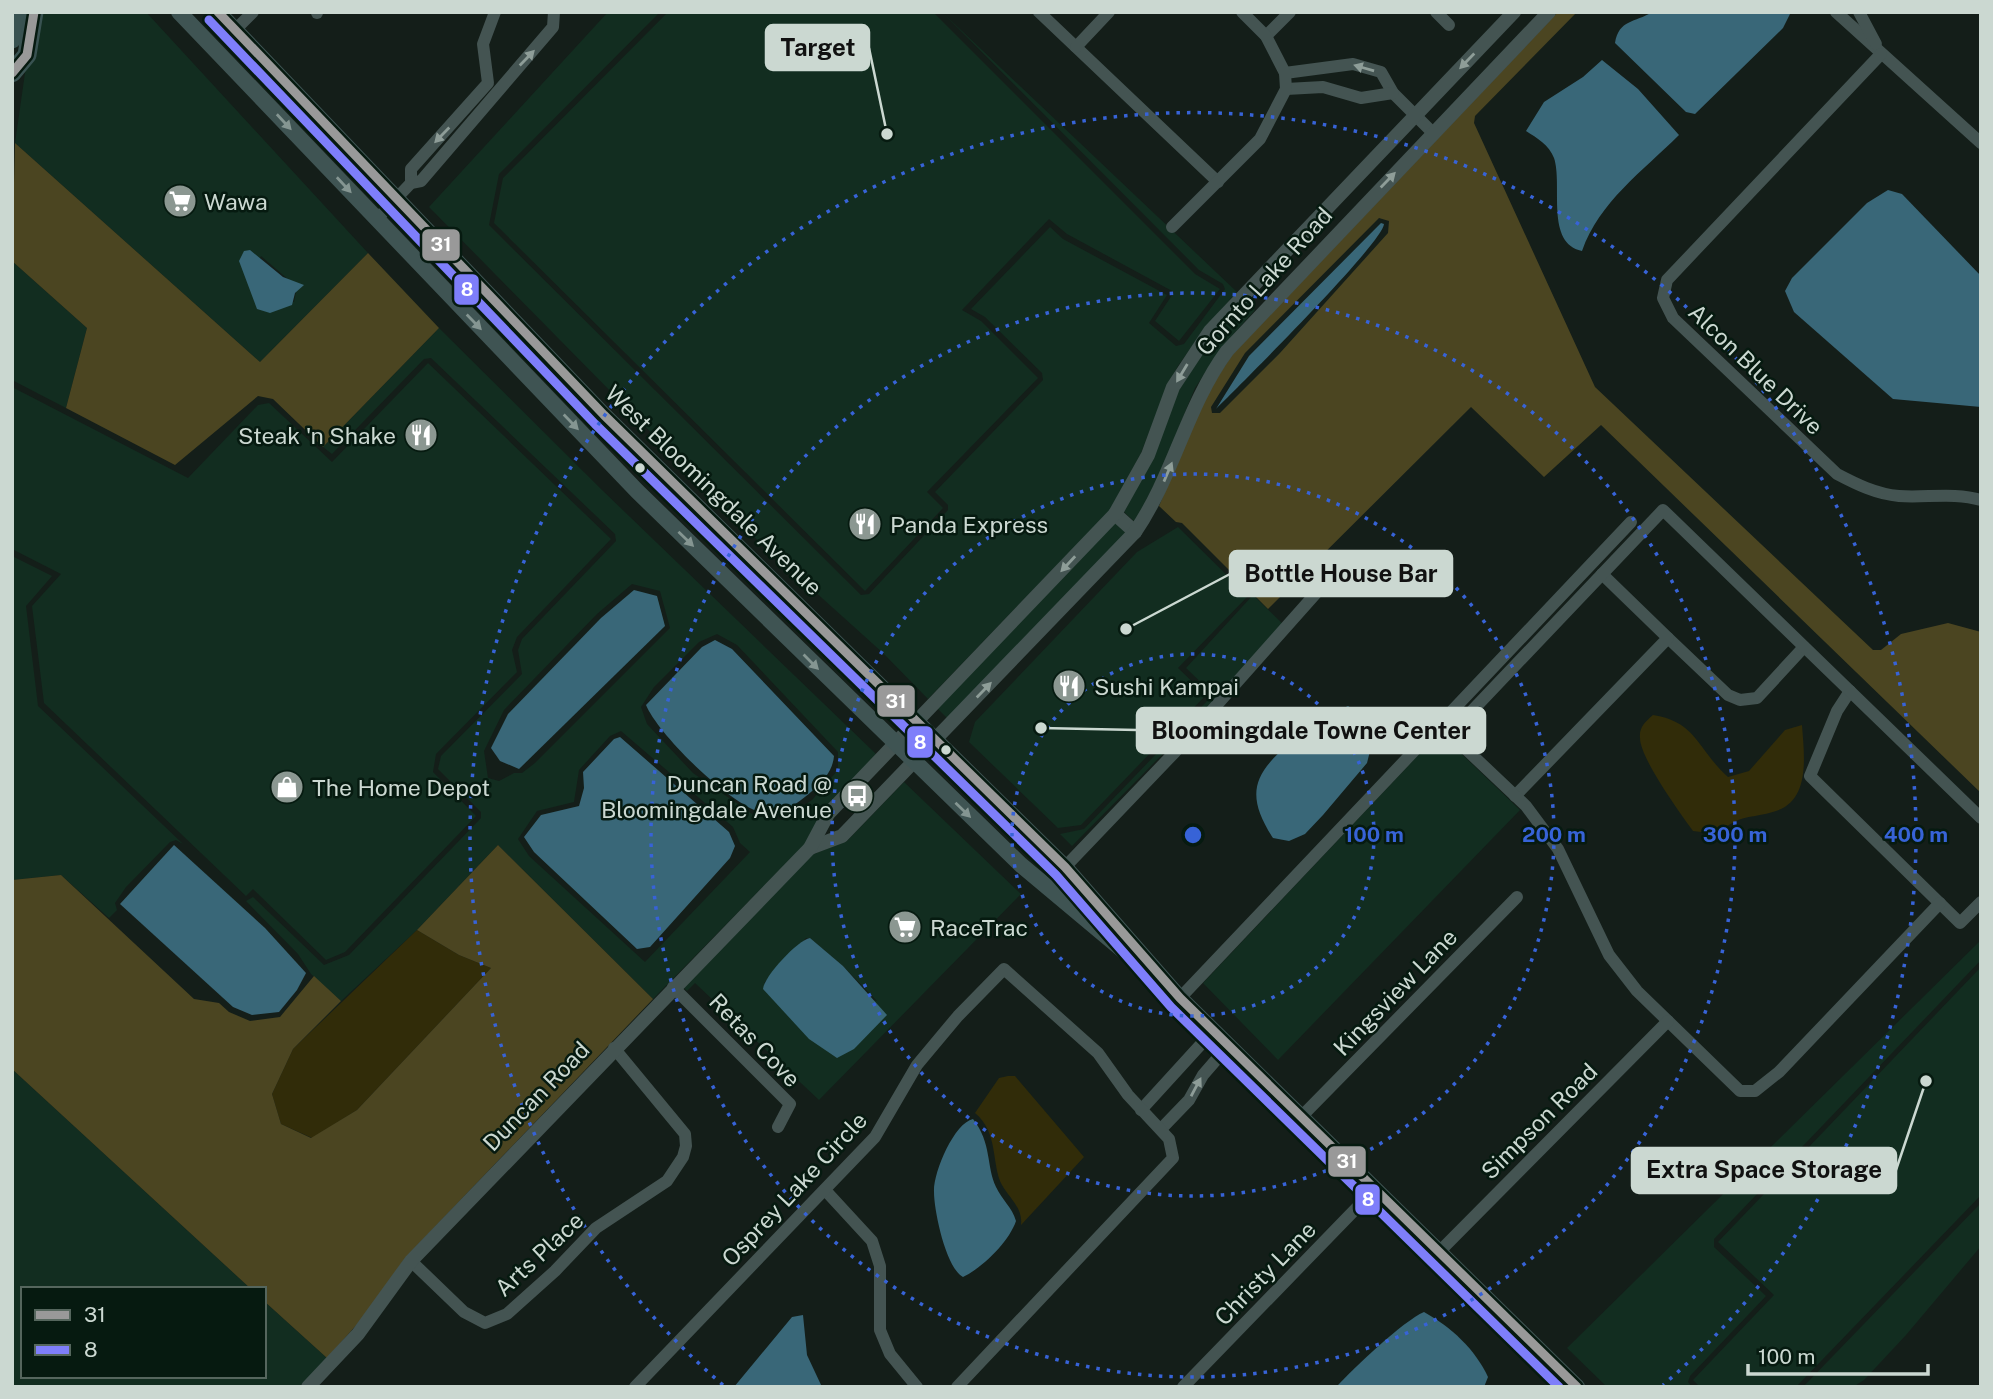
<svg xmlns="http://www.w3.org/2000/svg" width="1993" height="1399" viewBox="0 0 1993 1399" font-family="'Public Sans',sans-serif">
	<rect width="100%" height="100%" fill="#141e19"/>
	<g fill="#122d20" fill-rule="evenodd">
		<path d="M41 12H146L368 253 260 362 15 143 26 66ZM261 256 290 281 296 292 294 302 250 290 249 281Z"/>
		<path d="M608 12H660L499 174 489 225 861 595 869 594 948 510V505L935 492 1043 380 1042 373 985 317 971 309 1050 227 1063 239 1167 295 1149 323 1176 346 1184 344 1225 289 1223 284 1199 270 942 12 1237 292 1205 328 1178 366 1168 384 1141 453 1110 510 928 699 883 653 753 536 429 207Z"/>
		<path d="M668 12H933L1195 274 1220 289 1179 341 1155 321 1174 292 1067 234 1049 219 962 310 981 321 1038 378 927 492 943 508 865 591 494 223 503 178Z"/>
		<path d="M12 261 87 328 66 408 12 380Z"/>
		<path d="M1246 301 1255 310 1222 347 1195 388 1161 471 1135 522 1124 512 1153 457 1179 390 1215 335Z"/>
		<path d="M439 328 602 490 876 754 803 846 653 999 498 845 417 930 341 1001 311 974 298 954 246 901 253 897 324 965 349 955 481 818V812L438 769 441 756 522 674 518 650 522 639 616 541 615 534 431 358 424 359 332 454 323 447ZM632 584 660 591 670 628 535 763 522 773H514L499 781 488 778 484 751 504 710 597 614ZM717 634 737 645 838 752V770L812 800 782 820 755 816 693 773 647 724 641 707 654 687 699 642ZM621 731 733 827 740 843 750 852 645 962 529 856 518 839 537 811 574 802 579 770 610 736Z"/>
		<path d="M428 363 611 539 517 637 512 650 517 672 436 754 433 772 476 816 345 952 326 960 253 889 246 896 44 703 32 606 61 574 12 549V387L188 478 258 405 269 403 332 462Z"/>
		<path d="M1115 523 1126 533 948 719 937 708Z"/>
		<path d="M1178 527 1248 596 1178 668 1206 695 1081 825 1058 828 969 742 975 722 1137 552Z"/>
		<path d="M12 556 52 576 26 606 38 706 183 844 176 840 170 842 126 887 115 903 117 910 109 918 61 875 12 880Z"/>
		<path d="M1253 595 1287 628 1072 846 1060 834 1084 829 1209 699 1211 692 1186 668Z"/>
		<path d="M1442 730 1446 732V739L1520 810 1278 1060 1203 983Z"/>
		<path d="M904 782 1021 894 819 1100 695 983 687 991 682 986 811 855 847 841ZM806 938H810L843 966 877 1001 764 983Z"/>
		<path d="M1981 940V960L1714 1239V1247L1766 1296 1690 1376 1688 1382 1692 1387H1607L1567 1348Z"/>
		<path d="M1981 967V1195L1796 1387H1700L1693 1380 1774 1295 1718 1242Z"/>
		<path d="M12 1069 251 1289H23V1376H264V1301L327 1358 299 1387H12Z"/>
		<path d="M1981 1203V1246L1906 1335 1864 1380 1853 1387H1803Z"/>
	</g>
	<g fill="#312c09">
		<path d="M1653 715C1697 722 1697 749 1728 777L1749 771 1785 730 1802 725C1804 754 1811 800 1776 811 1748 820 1743 812 1717 834L1693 831C1680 813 1640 758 1640 738 1639 727 1645 722 1653 715Z"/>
		<path d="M417 930 459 955 491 968 357 1110 312 1138 281 1124 272 1094 293 1049Z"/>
		<path d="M1008 1076H1015L1084 1157 1021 1225C1023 1208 1010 1199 1002 1185 991 1164 999 1133 975 1113L999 1078Z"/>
	</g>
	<g fill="#4b4521" fill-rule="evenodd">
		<path d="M1558 12H1577L1475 116 1474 123 1595 387 1873 650H1881L1901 634 1948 623 1981 632V793L1601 425 1544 477 1471 407 1268 609 1182 523 1176 522 1159 506 1207 393 1232 355ZM1379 218 1389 221 1388 233 1280 353 1220 413H1212L1211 407 1245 353Z"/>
		<path d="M15 143 260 362 368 253 439 328 323 447 273 399 258 396 175 465 66 408 87 328 12 261Z"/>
		<path d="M498 845 653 999 406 1257 360 1321 327 1358 264 1301V1289H251L12 1069V880L61 875 194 999 219 1003 229 1012 250 1021 280 1017 314 976 341 1001 293 1049 272 1094 281 1124 311 1138 357 1110 491 968 459 955 417 930Z"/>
	</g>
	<g fill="#396778">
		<path d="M1652 12H1791L1783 28 1695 114 1686 112 1615 43C1619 19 1635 23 1652 12Z"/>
		<path d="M1602 60 1638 89 1679 135C1643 171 1599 202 1582 251 1545 243 1563 185 1554 158 1549 145 1537 138 1526 131L1544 102 1583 77Z"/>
		<path d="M1888 190 1902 194 1981 276V407L1893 399 1794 312 1785 291 1792 278 1867 203Z"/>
		<path d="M1381 223 1384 224C1383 243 1239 386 1216 409L1249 356Z"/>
		<path d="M250 250 283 277 304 285 295 293 292 305 270 313 257 309 239 261 244 251Z"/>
		<path d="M634 590 657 596 665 626 519 769 500 761 491 748 508 714 601 618Z"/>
		<path d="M715 640 732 649 834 756C832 782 801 799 782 814 775 813 767 813 760 812 728 803 658 734 646 705L702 647Z"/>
		<path d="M1348 706 1364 716 1374 735 1367 763 1323 815 1305 834 1289 841 1273 838C1246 796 1252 775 1289 744 1296 739 1300 730 1307 724 1317 716 1336 712 1348 706Z"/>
		<path d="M620 737 729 832 735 846 730 858 650 947 637 949 534 852 524 837 541 815 579 806 584 788 583 772 614 739Z"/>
		<path d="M174 845 265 928 306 973 297 990 279 1012 252 1015 233 1007 120 904Z"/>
		<path d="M810 938 843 966 887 1015 854 1049 837 1058 809 1039 763 989C764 976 798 940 810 938Z"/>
		<path d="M973 1119C992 1143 986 1166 996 1187 1002 1200 1012 1207 1016 1221 1009 1242 982 1268 963 1277 946 1268 934 1211 934 1192 933 1173 954 1123 973 1119Z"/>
		<path d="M1424 1312C1451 1327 1475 1349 1488 1377L1484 1387H1336C1354 1368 1403 1321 1424 1312Z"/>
		<path d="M803 1315 807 1355 822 1387H734L792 1317Z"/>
	</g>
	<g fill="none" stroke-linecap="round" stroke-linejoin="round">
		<g stroke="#445452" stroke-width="12">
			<path d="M1039 12 1218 182"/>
			<path d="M1436 12 1449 25"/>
			<path d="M1836 12 1981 143"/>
			<path d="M1859 12 1876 44"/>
			<path d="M317 13V12"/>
			<path d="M235 30 253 12"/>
			<path d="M1266 36 1290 12"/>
			<path d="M1076 47 1109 12"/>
			<path d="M1881 54 1667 280 1663 298 1673 318 1837 474C1856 484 1876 494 1899 496 1926 498 1954 492 1981 500"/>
			<path d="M1285 73 1353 64 1381 72 1393 93 1433 133"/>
			<path d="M1286 89 1323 87 1361 98 1393 93"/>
			<path d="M411 183V169L488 83 483 44 495 12"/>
			<path d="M376 220 411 183 421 181 553 27 554 12"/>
			<path d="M1172 227 1260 139 1286 89 1285 73 1266 36 1242 12"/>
			<path d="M1668 638 1728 695 1740 700 1757 698 1804 647"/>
			<path d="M1850 691 1837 711 1810 776 1960 923 1981 902"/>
			<path d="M1515 796 1668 638 1602 574"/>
			<path d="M1065 867 1175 752 1318 591"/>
			<path d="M1940 903 1779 1072 1755 1091H1740L1637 991 1609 955 1558 849 1526 806 1450 734 1663 510 1981 818"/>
			<path d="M673 987 790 1104 778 1127"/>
			<path d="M1180 998 1631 522"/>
			<path d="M1141 1110 1214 1030"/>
			<path d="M1302 1116 1517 897"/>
			<path d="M1162 1128 1189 1100 1203 1075 1229 1045"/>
			<path d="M825 1190 872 1241 880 1266V1330L890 1354 917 1387"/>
			<path d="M1440 1251 1668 1021"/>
			<path d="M411 1261 464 1312 485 1323 507 1314 555 1271 596 1228 667 1181 683 1157 686 1146 685 1134 614 1048"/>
			<path d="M635 1387 875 1137 917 1065 958 1016 1004 969 1098 1053 1128 1095 1169 1139 1173 1158 957 1387"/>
			<path d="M1183 1387 1376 1188"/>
		</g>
		<g stroke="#445452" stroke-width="14">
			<path d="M1115 514 1135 532"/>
			<path d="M810 848 842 836 1135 532C1174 475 1186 407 1227 351L1549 12"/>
			<path d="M308 1387 358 1334 411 1261 810 848 828 814 1115 514 1148 455 1173 387 1210 331 1514 12"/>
		</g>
		<g stroke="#3f5453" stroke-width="16">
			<path d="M179 12 637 491 1021 865 1143 967"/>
			<path d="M218 12 604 415 1065 867 1180 998 1577 1387"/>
		</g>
		<g stroke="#395251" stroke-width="19">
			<path d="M12 39 17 12"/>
			<path d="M12 73 27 55 34 12"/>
		</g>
		<defs>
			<g id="bus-1">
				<path d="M218 12 604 415 1065 867 1180 998 1577 1387"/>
				<path d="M12 73 27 55 34 12"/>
			</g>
			<path id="bus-2" d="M209 20 595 424 1056 875 1171 1007 1559 1387"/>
		</defs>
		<use href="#bus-1" stroke="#061a10" stroke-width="14"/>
		<use href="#bus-2" stroke="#061a10" stroke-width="14"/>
		<use href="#bus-1" stroke="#999" stroke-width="9"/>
		<use href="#bus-2" stroke="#7e7efa" stroke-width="9"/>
	</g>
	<defs><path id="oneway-solid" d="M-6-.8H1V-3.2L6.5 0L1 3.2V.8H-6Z" transform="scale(1.75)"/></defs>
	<g fill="#8e9d98">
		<use href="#oneway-solid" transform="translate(527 58) rotate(-46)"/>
		<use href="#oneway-solid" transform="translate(1467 61) rotate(134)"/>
		<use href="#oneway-solid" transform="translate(1364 68) rotate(-164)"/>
		<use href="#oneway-solid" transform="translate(442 135) rotate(134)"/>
		<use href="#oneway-solid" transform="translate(1388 180) rotate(-46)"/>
		<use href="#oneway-solid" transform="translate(1182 373) rotate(121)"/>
		<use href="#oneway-solid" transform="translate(1168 472) rotate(-67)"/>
		<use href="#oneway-solid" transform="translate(1068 564) rotate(133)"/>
		<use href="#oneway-solid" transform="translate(984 690) rotate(-46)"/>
		<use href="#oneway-solid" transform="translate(1196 1087) rotate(-62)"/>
	</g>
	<g fill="#859692">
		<use href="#oneway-solid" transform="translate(284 122) rotate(47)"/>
		<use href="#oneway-solid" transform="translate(344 185) rotate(47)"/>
		<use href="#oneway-solid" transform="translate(474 322) rotate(46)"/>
		<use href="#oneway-solid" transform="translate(571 422) rotate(46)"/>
		<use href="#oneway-solid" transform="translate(686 539) rotate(44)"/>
		<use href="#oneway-solid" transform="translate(811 662) rotate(45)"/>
		<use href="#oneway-solid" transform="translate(963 810) rotate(44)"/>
	</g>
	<g fill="none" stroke="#3763d7" stroke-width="3.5" stroke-dasharray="3.5 7">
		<circle cx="1193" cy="835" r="181"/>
		<circle cx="1193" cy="835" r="361"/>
		<circle cx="1193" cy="835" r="542"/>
		<path d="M723 1385A723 723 0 1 1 1663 1385"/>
	</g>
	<defs>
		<symbol id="supermarket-disc" viewBox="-11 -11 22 22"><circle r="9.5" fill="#8b9791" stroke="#061a10"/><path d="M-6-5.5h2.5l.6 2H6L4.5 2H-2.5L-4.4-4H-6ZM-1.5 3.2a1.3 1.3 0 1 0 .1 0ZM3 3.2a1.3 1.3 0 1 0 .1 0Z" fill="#fff"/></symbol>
		<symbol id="restaurant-disc" viewBox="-11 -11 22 22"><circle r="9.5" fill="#8b9791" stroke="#061a10"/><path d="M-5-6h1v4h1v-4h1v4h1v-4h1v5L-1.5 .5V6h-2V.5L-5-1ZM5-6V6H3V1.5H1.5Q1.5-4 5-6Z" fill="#fff"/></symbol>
		<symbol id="shop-disc" viewBox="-11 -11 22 22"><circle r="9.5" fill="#8b9791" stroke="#061a10"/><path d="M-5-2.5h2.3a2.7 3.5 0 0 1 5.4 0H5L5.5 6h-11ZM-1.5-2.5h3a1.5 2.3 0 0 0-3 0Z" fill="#fff"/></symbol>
		<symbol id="bus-disc" viewBox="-11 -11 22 22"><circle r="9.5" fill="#8b9791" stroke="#061a10"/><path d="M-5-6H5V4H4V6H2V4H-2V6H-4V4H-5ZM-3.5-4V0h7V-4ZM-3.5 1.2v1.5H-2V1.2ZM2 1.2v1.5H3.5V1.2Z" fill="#fff"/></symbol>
	</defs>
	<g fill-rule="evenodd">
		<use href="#supermarket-disc" x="161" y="182" width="38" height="38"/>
		<use href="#restaurant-disc" x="402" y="416" width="38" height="38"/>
		<use href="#restaurant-disc" x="846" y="505" width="38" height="38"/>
		<use href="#restaurant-disc" x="1050" y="667" width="38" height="38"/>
		<use href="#shop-disc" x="268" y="768" width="38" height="38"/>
		<use href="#bus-disc" x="838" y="777" width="38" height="38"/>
		<use href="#supermarket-disc" x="886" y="908" width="38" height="38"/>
	</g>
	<g fill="#cbd8d1" stroke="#061a10" stroke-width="2.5">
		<circle cx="640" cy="468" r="6"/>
		<circle cx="946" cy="750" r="6"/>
	</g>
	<g text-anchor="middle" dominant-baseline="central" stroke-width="5" stroke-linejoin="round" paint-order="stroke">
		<g font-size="23" fill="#cbd8d1" stroke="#061a10" text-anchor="start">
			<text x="204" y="201">Wawa</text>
			<text x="396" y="435" text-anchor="end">Steak 'n Shake</text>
			<text x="890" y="524">Panda Express</text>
			<text x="1094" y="686">Sushi Kampai</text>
			<text x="832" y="783" text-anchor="end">Duncan Road @<tspan x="832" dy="26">Bloomingdale Avenue</tspan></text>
			<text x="312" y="787">The Home Depot</text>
			<text x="930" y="927">RaceTrac</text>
		</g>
		<g font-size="23" fill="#cbd8d1" stroke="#061a10">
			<text transform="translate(1264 281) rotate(-48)">Gornto Lake Road</text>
			<text transform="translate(1756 369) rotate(44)">Alcon Blue Drive</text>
			<text transform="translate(714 490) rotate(44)">West Bloomingdale Avenue</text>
			<text transform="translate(1395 992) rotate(-46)">Kingsview Lane</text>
			<text transform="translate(755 1040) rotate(46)">Retas Cove</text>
			<text transform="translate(536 1096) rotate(-46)">Duncan Road</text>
			<text transform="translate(1539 1121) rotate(-45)">Simpson Road</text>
			<text transform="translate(794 1189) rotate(-47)">Osprey Lake Circle</text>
			<text transform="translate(539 1254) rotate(-43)">Arts Place</text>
			<text transform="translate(1265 1273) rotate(-46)">Christy Lane</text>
		</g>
	</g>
	<circle cx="1193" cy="835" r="10" fill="#3763d7" stroke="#061a10" stroke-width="3.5"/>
	<g font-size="21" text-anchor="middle" font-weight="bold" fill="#3763d7" stroke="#061a10" stroke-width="5" stroke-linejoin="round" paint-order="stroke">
		<text x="1374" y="842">100 m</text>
		<text x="1554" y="842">200 m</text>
		<text x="1735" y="842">300 m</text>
		<text x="1916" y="842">400 m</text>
	</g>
	<path fill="none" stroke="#cbd8d1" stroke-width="2.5" d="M887 134L869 48M1126 629L1230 574M1041 728L1137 730M1926 1081L1896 1170"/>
	<g fill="#cbd8d1" stroke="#061a10" stroke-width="2.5">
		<circle cx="887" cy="134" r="7"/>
		<circle cx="1126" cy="629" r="7"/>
		<circle cx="1041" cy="728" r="7"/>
		<circle cx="1926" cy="1081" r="7"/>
	</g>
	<g fill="#cbd8d1" stroke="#cbd8d1" stroke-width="2.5">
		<rect x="766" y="25" width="103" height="45" rx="7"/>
		<rect x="1230" y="551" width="222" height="45" rx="7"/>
		<rect x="1137" y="708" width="348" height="45" rx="7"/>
		<rect x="1632" y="1148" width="264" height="45" rx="7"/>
	</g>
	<g font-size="24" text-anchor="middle" font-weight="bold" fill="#111">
		<text x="818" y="56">Target</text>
		<text x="1341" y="582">Bottle House Bar</text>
		<text x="1311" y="739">Bloomingdale Towne Center</text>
		<text x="1764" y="1178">Extra Space Storage</text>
	</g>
	<g stroke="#061a10" stroke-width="2.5">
		<rect x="421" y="228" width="40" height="34" rx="7" fill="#999"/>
		<rect x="453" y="273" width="27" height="33" rx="7" fill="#7e7efa"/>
		<rect x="876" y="684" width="40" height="34" rx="7" fill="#999"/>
		<rect x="906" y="725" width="28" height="34" rx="7" fill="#7e7efa"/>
		<rect x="1327" y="1145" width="40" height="33" rx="7" fill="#999"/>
		<rect x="1354" y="1183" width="27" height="33" rx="7" fill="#7e7efa"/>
	</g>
	<g font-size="19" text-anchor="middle" font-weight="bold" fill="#fff">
		<text x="441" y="251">31</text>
		<text x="467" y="296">8</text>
		<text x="896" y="708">31</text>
		<text x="920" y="749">8</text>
		<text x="1347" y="1168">31</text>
		<text x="1368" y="1206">8</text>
	</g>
	<rect width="1993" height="1399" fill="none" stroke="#cbd8d1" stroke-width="28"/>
	<rect x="21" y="1287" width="245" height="91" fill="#061a10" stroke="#55665d" stroke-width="2"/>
	<rect x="35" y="1310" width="35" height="10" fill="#999999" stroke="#55665d" stroke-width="2"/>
	<text x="84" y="1322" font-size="21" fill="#cbd8d1">31</text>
	<rect x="35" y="1345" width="35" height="10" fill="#7e7efa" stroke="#55665d" stroke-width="2"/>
	<text x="84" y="1357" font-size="21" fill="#cbd8d1">8</text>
	<path d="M1748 1364v10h180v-10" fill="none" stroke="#cbd8d1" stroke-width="3.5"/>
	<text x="1758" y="1364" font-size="21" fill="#cbd8d1" stroke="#061a10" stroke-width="5" paint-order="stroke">100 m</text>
</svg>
